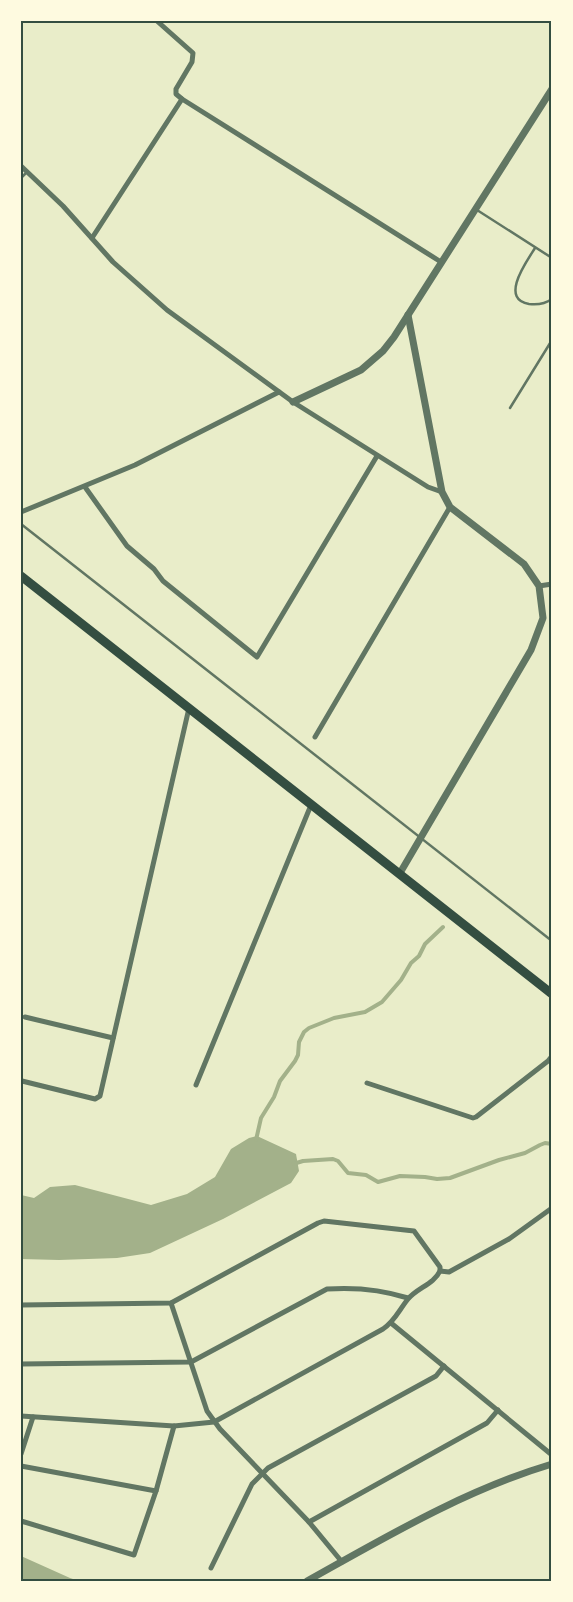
<svg xmlns="http://www.w3.org/2000/svg" width="573" height="1602" viewBox="0 0 573 1602" font-family="Montserrat,sans-serif">
	<rect width="100%" height="100%" fill="#e9edc9"/>
	<g fill="#a3b18a">
		<path d="M257 1136 296 1154 299 1171 291 1183 223 1219 150 1253 117 1258 59 1260 21 1259V1195L34 1198 50 1187 75 1185 151 1205 187 1194 215 1177 231 1149 249 1138Z"/>
		<path d="M21 1556 70 1578 79 1581H21Z"/>
	</g>
	<g fill="none" stroke-linecap="round" stroke-linejoin="round">
		<g stroke="#a3b18a" stroke-width="4">
			<path d="M256 1140 261 1118 274 1097 280 1081 295 1061 298 1055 299 1042 304 1032 309 1028 334 1018 365 1012 382 1002 401 980 411 963 419 956 425 944 443 927"/>
			<path d="M293 1164 303 1161 333 1159 338 1161 348 1173 366 1175 378 1182 400 1176 425 1177 437 1179 450 1178 499 1160 525 1153 540 1145 545 1143 552 1144"/>
		</g>
		<g stroke="#617663" stroke-width="2.5">
			<path d="M21 178 26 173"/>
			<path d="M477 210 552 258"/>
			<path d="M535 248C527 261 499 299 529 304 537 305 545 304 552 299"/>
			<path d="M510 408 552 340"/>
			<path d="M21 524 552 941"/>
		</g>
		<g stroke="#617663" stroke-width="5">
			<path d="M157 21 193 53 192 62 176 89V94L182 99"/>
			<path d="M21 166 63 206 113 262 167 310 293 402 428 487 442 492"/>
			<path d="M92 238 182 99 441 262"/>
			<path d="M85 487 127 546 154 569 163 581 257 657 377 456"/>
			<path d="M21 512 135 465 279 392"/>
			<path d="M539 586 552 584"/>
			<path d="M315 737 450 507"/>
			<path d="M25 1017 113 1038"/>
			<path d="M22 1081 95 1099 100 1096 189 708"/>
			<path d="M367 1083 473 1118 476 1117 548 1061 552 1056"/>
			<path d="M196 1085 311 805"/>
			<path d="M171 1303 207 1411 220 1429 309 1522 342 1562"/>
			<path d="M21 1305 171 1303 318 1223 324 1221 414 1231 440 1267V1271"/>
			<path d="M391 1323 552 1455"/>
			<path d="M21 1364 191 1362 327 1289C356 1287 380 1289 408 1298"/>
			<path d="M21 1416 174 1426 214 1422 383 1329C395 1321 399 1310 408 1299 417 1288 434 1284 440 1271L449 1272 509 1239 552 1208"/>
			<path d="M21 1454 33 1417"/>
			<path d="M21 1466 156 1491"/>
			<path d="M21 1521 134 1555 156 1491 174 1426"/>
			<path d="M309 1522 487 1423 498 1410"/>
			<path d="M211 1568 252 1484 268 1468 436 1376 444 1366"/>
		</g>
		<g stroke="#617663" stroke-width="7">
			<path d="M293 402 361 370 383 351 394 337 552 89"/>
			<path d="M400 873 531 650 543 618 539 586 524 564 450 507 442 492 408 315"/>
			<path d="M307 1581C386 1537 465 1490 552 1464"/>
		</g>
		<path stroke="#344e41" stroke-width="9" d="M21 576 552 994"/>
	</g>
	<rect width="573" height="1602" fill="none" stroke="#fefae0" stroke-width="45"/>
	<rect x="22" y="22" width="528" height="1558" fill="none" stroke="#344e41" stroke-width="2"/>
</svg>
